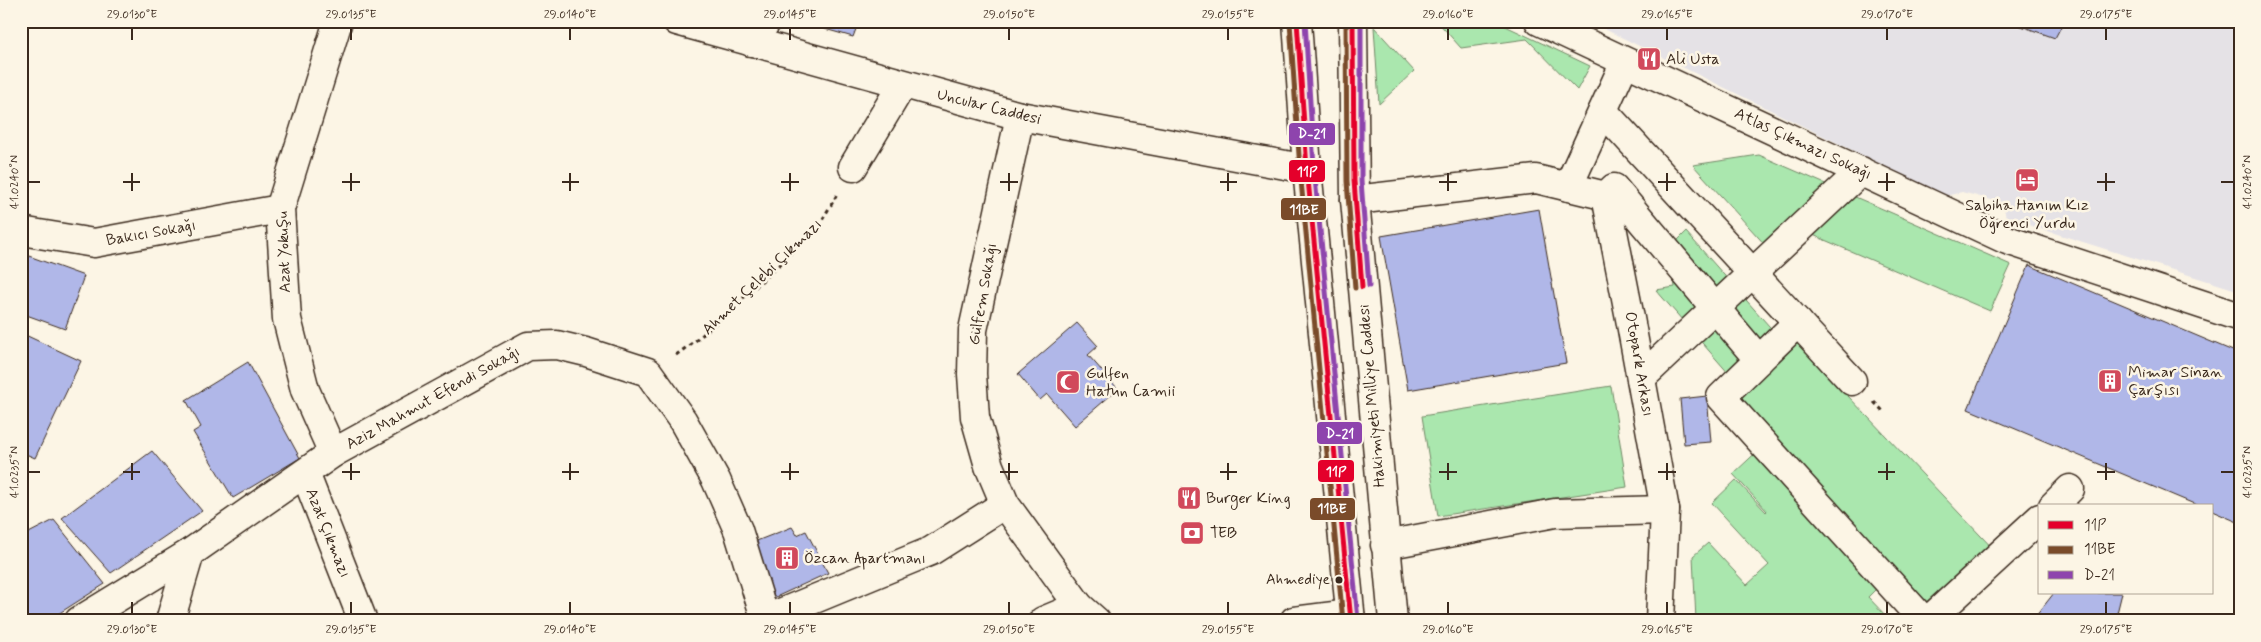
<svg xmlns="http://www.w3.org/2000/svg" width="2261" height="642" viewBox="0 0 2261 642" font-family="Mynerve,sans-serif">
	<rect width="100%" height="100%" fill="#fcf5e5"/>
	<filter id="ink" filterUnits="userSpaceOnUse"><feTurbulence type="fractalNoise" baseFrequency=".02" numOctaves="2"/><feDisplacementMap in="SourceGraphic" scale="10" xChannelSelector="R" yChannelSelector="G"/><feConvolveMatrix kernelMatrix="1 2 1 2 8 2 1 2 1" color-interpolation-filters="sRGB"/></filter>
	<g filter="url(#ink)">
		<path fill="#e5e2e6" d="M1588 21H2240V291L2006 218 2003 203 1962 192 1946 196Z"/>
		<g fill="#aae7ae" stroke="#728866">
			<path d="M1437 21H1495L1590 66 1577 90 1527 39 1461 48Z"/>
			<path d="M1374 27 1414 71 1379 104Z"/>
			<path d="M1759 155 2011 265 1990 311 1806 232 1777 258 1693 165Z"/>
			<path d="M1686 232 1777 335 1730 375 1656 290 1675 287 1670 248Z"/>
			<path d="M1792 337 1999 555 1937 621 1881 584 1868 597 1887 617 1888 621H1696L1693 556 1708 543 1747 585 1769 565 1712 503 1736 480 1766 512 1767 511 1733 474 1764 445 1729 396Z"/>
			<path d="M1611 386 1627 487 1438 516 1422 416Z"/>
		</g>
		<g fill="#b0b7e8" stroke="#3b2a1e">
			<path d="M810 21H859L853 37 811 25Z"/>
			<path d="M2007 21H2064L2055 38Z"/>
			<path d="M1539 209 1566 363 1408 390 1381 236Z"/>
			<path d="M26 255 84 276 65 329 21 313V268Z"/>
			<path d="M2029 265 2240 354V523L2212 511V506H2199L1968 409Z"/>
			<path d="M1077 323 1098 346 1088 355 1118 389 1075 426 1047 394 1040 400 1018 374Z"/>
			<path d="M21 333 81 361 35 458 21 452Z"/>
			<path d="M248 362 300 458 233 498 193 432 201 427 186 400Z"/>
			<path d="M1707 396 1711 442 1684 444 1680 399Z"/>
			<path d="M152 451 202 511 111 573 62 518Z"/>
			<path d="M54 520 105 584 47 621H21V537Z"/>
			<path d="M792 527 797 535 806 531 828 573 765 602 749 544Z"/>
			<path d="M2054 593H2122L2115 621H2032Z"/>
		</g>
		<g fill="none" stroke-linecap="round" stroke-linejoin="round">
			<defs>
				<g id="street">
					<path d="M677 21 1020 116 1307 169"/>
					<path d="M1539 21 2007 240 2240 317"/>
					<path d="M751 42 767 21"/>
					<path d="M1603 111 1852 381"/>
					<path d="M1020 116 973 330 972 374 975 417 989 466 1005 504 1079 606 1096 621"/>
					<path d="M853 167 902 85"/>
					<path d="M1568 187 1625 62"/>
					<path d="M1606 196 1614 188 1759 360"/>
					<path d="M1355 200 1536 179 1606 196 1629 313 1665 510 1660 621"/>
					<path d="M21 231 94 243 280 209"/>
					<path d="M1798 322 1721 397 1924 621"/>
					<path d="M1641 378 1861 171"/>
					<path d="M333 453 305 390 287 319 280 209 338 21"/>
					<path d="M305 473 363 621"/>
					<path d="M2053 506 2070 489"/>
					<path d="M1385 545 1555 513 1665 510"/>
					<path d="M766 619 931 551 1005 504"/>
					<path d="M79 621 190 553 333 453 528 346 557 345 586 352 648 372 683 421 716 480 738 530 766 621"/>
					<path d="M170 621 190 553"/>
					<path d="M1043 621 1079 606"/>
					<path d="M1294 621 1350 614"/>
					<path d="M1928 621 2040 518"/>
				</g>
				<g id="primary">
					<path d="M1297 21 1307 169 1351 621"/>
					<path d="M1353 21 1355 200 1393 621"/>
				</g>
			</defs>
			<use href="#street" stroke="#3b2a1e" stroke-width="31"/>
			<use href="#primary" stroke="#3b2a1e" stroke-width="31"/>
			<g stroke="#3b2a1e" stroke-width="3" stroke-dasharray="4 4" stroke-linecap="butt">
				<path d="M676 355 699 338 775 269 821 222 838 193"/>
				<path d="M1874 402 1884 412"/>
			</g>
			<use href="#street" stroke="#fcf5e5" stroke-width="28"/>
			<use href="#primary" stroke="#fcf5e5" stroke-width="28"/>
			<defs>
				<g id="bus-1">
					<path d="M1297 21 1307 169 1351 621"/>
					<path d="M1353 21 1354 181 1362 287"/>
				</g>
				<g id="bus-2">
					<path d="M1346 21 1347 181 1355 288"/>
					<path d="M1290 22 1300 170 1343 621"/>
				</g>
				<g id="bus-3">
					<path d="M1305 21 1314 168 1358 620"/>
					<path d="M1361 21V181L1369 286"/>
				</g>
			</defs>
			<use href="#bus-1" stroke="#fcf5e5" stroke-width="9"/>
			<use href="#bus-2" stroke="#fcf5e5" stroke-width="9"/>
			<use href="#bus-3" stroke="#fcf5e5" stroke-width="9"/>
			<use href="#bus-1" stroke="#e4002b" stroke-width="5"/>
			<use href="#bus-2" stroke="#7a4b2a" stroke-width="5"/>
			<use href="#bus-3" stroke="#8e44ad" stroke-width="5"/>
		</g>
	</g>
	<path fill="none" stroke="#3b2a1e" stroke-width="2" d="M132 28V40M351 28V40M570 28V40M790 28V40M1009 28V40M1228 28V40M1448 28V40M1667 28V40M1887 28V40M2106 28V40M132 173V191M351 173V191M570 173V191M790 173V191M1009 173V191M1228 173V191M1448 173V191M1667 173V191M1887 173V191M2106 173V191M28 182H40M123 182H140M342 182H360M562 182H579M781 182H799M1000 182H1018M1220 182H1237M1439 182H1457M1658 182H1676M1878 182H1895M2097 182H2115M2221 182H2234M132 463V480M351 463V480M570 463V480M790 463V480M1009 463V480M1228 463V480M1448 463V480M1667 463V480M1887 463V480M2106 463V480M28 472H40M123 472H140M342 472H360M562 472H579M781 472H799M1000 472H1018M1220 472H1237M1439 472H1457M1658 472H1676M1878 472H1895M2097 472H2115M2221 472H2234M132 602V614M351 602V614M570 602V614M790 602V614M1009 602V614M1228 602V614M1448 602V614M1667 602V614M1887 602V614M2106 602V614"/>
	<defs>
		<symbol id="restaurant-square" viewBox="-11 -11 22 22"><rect x="-9" y="-9" width="18" height="18" rx="4" fill="#d1495b" stroke="#fcf5e5"/><path d="M-5-6h1v4h1v-4h1v4h1v-4h1v5L-1.5 .5V6h-2V.5L-5-1ZM5-6V6H3V1.5H1.5Q1.5-4 5-6Z" fill="#fff"/></symbol>
		<symbol id="hotel-square" viewBox="-11 -11 22 22"><rect x="-9" y="-9" width="18" height="18" rx="4" fill="#d1495b" stroke="#fcf5e5"/><path d="M-6-4.5h1.5V1H6V5H4.5V3h-9V5H-6ZM-4 0a1.8 1.8 0 1 1 3.6 0ZM.5 0V-2.5h3Q6-2.5 6 0Z" fill="#fff"/></symbol>
		<symbol id="building-square" viewBox="-11 -11 22 22"><rect x="-9" y="-9" width="18" height="18" rx="4" fill="#d1495b" stroke="#fcf5e5"/><path d="M-4-6H4V6H1V3H-1V6H-4ZM-2.5-4.3h1.7v1.8h-1.7ZM.8-4.3h1.7v1.8H.8ZM-2.5-1h1.7V.8h-1.7ZM.8-1h1.7V.8H.8Z" fill="#fff"/></symbol>
		<symbol id="mosque-square" viewBox="-11 -11 22 22"><rect x="-9" y="-9" width="18" height="18" rx="4" fill="#d1495b" stroke="#fcf5e5"/><path d="M3.5-4.9A6 6 0 1 0 3.5 4.9A5 5 0 1 1 3.5-4.9Z" fill="#fff"/></symbol>
		<symbol id="bank-square" viewBox="-11 -11 22 22"><rect x="-9" y="-9" width="18" height="18" rx="4" fill="#d1495b" stroke="#fcf5e5"/><path d="M-6-4H6V4H-6ZM0-2.3a2.3 2.3 0 1 0 0 4.6a2.3 2.3 0 1 0 0-4.6Z" fill="#fff"/></symbol>
	</defs>
	<g fill-rule="evenodd">
		<use href="#restaurant-square" x="1635" y="45" width="28" height="28"/>
		<use href="#hotel-square" x="2013" y="166" width="28" height="28"/>
		<use href="#building-square" x="2096" y="367" width="28" height="28"/>
		<use href="#mosque-square" x="1054" y="368" width="28" height="28"/>
		<use href="#restaurant-square" x="1175" y="484" width="28" height="28"/>
		<use href="#bank-square" x="1178" y="519" width="28" height="28"/>
		<use href="#building-square" x="773" y="544" width="28" height="28"/>
	</g>
	<circle fill="#3b2a1e" stroke="#fcf5e5" stroke-width="2" cx="1339" cy="580" r="4.5"/>
	<g text-anchor="middle" dominant-baseline="central" stroke-width="5" stroke-linejoin="round" paint-order="stroke">
		<g font-size="15" fill="#3b2a1e" stroke="#fcf5e5" text-anchor="end">
			<text x="1330" y="580">Ahmediye</text>
		</g>
		<g font-size="16" fill="#3b2a1e" stroke="#fcf5e5" text-anchor="start">
			<text x="1666" y="59">Ali Usta</text>
			<text x="2027" y="205" text-anchor="middle">Sabiha Hanım Kız<tspan x="2027" dy="18">Öğrenci Yurdu</tspan></text>
			<text x="2128" y="372">Mimar Sinan<tspan x="2128" dy="18">Çarşısı</tspan></text>
			<text x="1086" y="373">Gulfen<tspan x="1086" dy="18">Hatun Camii</tspan></text>
			<text x="1206" y="498">Burger King</text>
			<text x="1210" y="533">TEB</text>
			<text x="804" y="558">Özcan Apartmanı</text>
		</g>
		<g font-size="16" fill="#3b2a1e" stroke="#fcf5e5">
			<text transform="translate(989 107) rotate(14)">Uncular Caddesi</text>
			<text transform="translate(1803 144) rotate(25)">Atlas Çıkmazı Sokağı</text>
			<text transform="translate(151 233) rotate(-10)">Bakıcı Sokağı</text>
			<text transform="translate(284 252) rotate(-92)">Azat Yokuşu</text>
			<text transform="translate(762 277) rotate(-44)">Ahmet Çelebi Çıkmazı</text>
			<text transform="translate(983 294) rotate(-80)">Gülfem Sokağı</text>
			<text transform="translate(1639 364) rotate(80)">Otopark Arkası</text>
			<text transform="translate(1372 396) rotate(-95)">Hakimiyeti Milliye Caddesi</text>
			<text transform="translate(433 398) rotate(-29)">Aziz Mahmut Efendi Sokağı</text>
			<text transform="translate(328 533) rotate(68)">Azat Çıkmazı</text>
		</g>
	</g>
	<g stroke="#fcf5e5" stroke-width="2">
		<rect x="1288" y="122" width="48" height="24" rx="5" fill="#8e44ad"/>
		<rect x="1288" y="159" width="38" height="24" rx="5" fill="#e4002b"/>
		<rect x="1280" y="197" width="47" height="24" rx="5" fill="#7a4b2a"/>
		<rect x="1316" y="421" width="47" height="24" rx="5" fill="#8e44ad"/>
		<rect x="1317" y="459" width="38" height="24" rx="5" fill="#e4002b"/>
		<rect x="1309" y="497" width="47" height="24" rx="5" fill="#7a4b2a"/>
	</g>
	<g font-size="14" text-anchor="middle" font-weight="bold" fill="#fff">
		<text x="1312" y="138">D-21</text>
		<text x="1307" y="176">11P</text>
		<text x="1304" y="214">11BE</text>
		<text x="1340" y="438">D-21</text>
		<text x="1336" y="476">11P</text>
		<text x="1332" y="513">11BE</text>
	</g>
	<rect width="2261" height="642" fill="none" stroke="#fcf5e5" stroke-width="55"/>
	<rect x="2038" y="504" width="175" height="90" fill="#fcf5e5" stroke="#afa495"/>
	<rect x="2048" y="521" width="25" height="8" fill="#e4002b" stroke="#afa495"/>
	<text x="2084" y="530" font-size="15" fill="#3b2a1e">11P</text>
	<rect x="2048" y="546" width="25" height="8" fill="#7a4b2a" stroke="#afa495"/>
	<text x="2084" y="554" font-size="15" fill="#3b2a1e">11BE</text>
	<rect x="2048" y="571" width="25" height="8" fill="#8e44ad" stroke="#afa495"/>
	<text x="2084" y="580" font-size="15" fill="#3b2a1e">D-21</text>
	<rect x="28" y="28" width="2206" height="586" fill="none" stroke="#3b2a1e" stroke-width="2"/>
	<g font-size="12" text-anchor="middle" fill="#3b2a1e">
		<text x="132" y="18">29.0130°E</text>
		<text x="351" y="18">29.0135°E</text>
		<text x="570" y="18">29.0140°E</text>
		<text x="790" y="18">29.0145°E</text>
		<text x="1009" y="18">29.0150°E</text>
		<text x="1228" y="18">29.0155°E</text>
		<text x="1448" y="18">29.0160°E</text>
		<text x="1667" y="18">29.0165°E</text>
		<text x="1887" y="18">29.0170°E</text>
		<text x="2106" y="18">29.0175°E</text>
		<text transform="translate(14 182) rotate(-90)" y="4">41.0240°N</text>
		<text transform="translate(2247 182) rotate(-90)" y="4">41.0240°N</text>
		<text transform="translate(14 472) rotate(-90)" y="4">41.0235°N</text>
		<text transform="translate(2247 472) rotate(-90)" y="4">41.0235°N</text>
		<text x="132" y="633">29.0130°E</text>
		<text x="351" y="633">29.0135°E</text>
		<text x="570" y="633">29.0140°E</text>
		<text x="790" y="633">29.0145°E</text>
		<text x="1009" y="633">29.0150°E</text>
		<text x="1228" y="633">29.0155°E</text>
		<text x="1448" y="633">29.0160°E</text>
		<text x="1667" y="633">29.0165°E</text>
		<text x="1887" y="633">29.0170°E</text>
		<text x="2106" y="633">29.0175°E</text>
	</g>
</svg>
